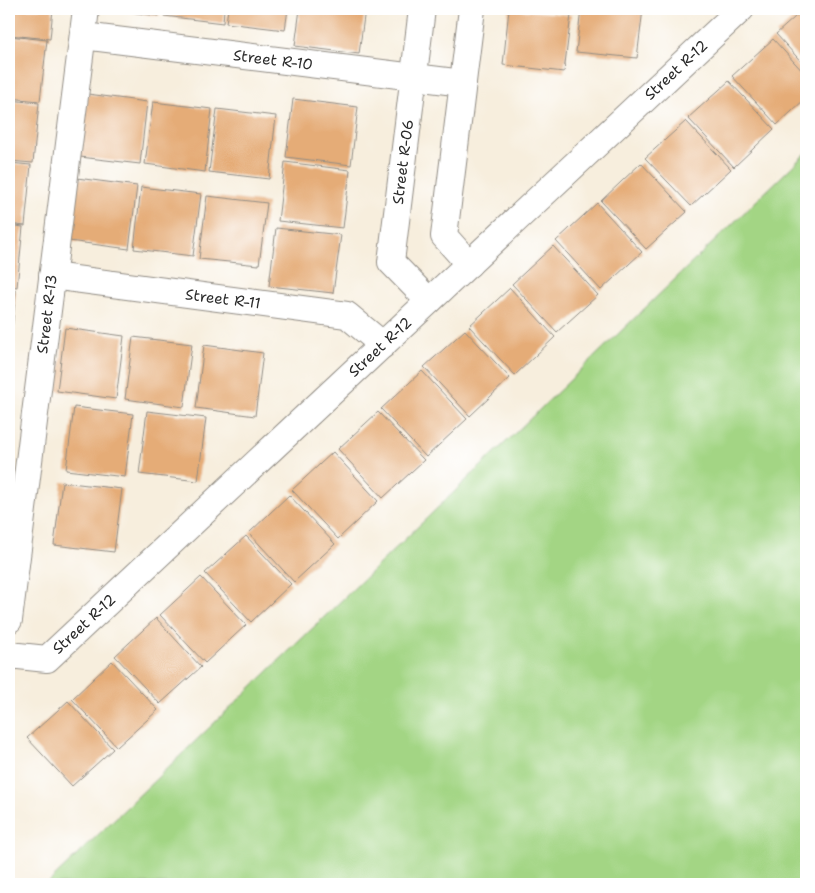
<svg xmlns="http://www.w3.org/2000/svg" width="815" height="893" viewBox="0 0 815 893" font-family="'Shantell Sans',sans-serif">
	<rect width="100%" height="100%" fill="#fff"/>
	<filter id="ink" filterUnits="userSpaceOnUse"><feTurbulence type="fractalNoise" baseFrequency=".02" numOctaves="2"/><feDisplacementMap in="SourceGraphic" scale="10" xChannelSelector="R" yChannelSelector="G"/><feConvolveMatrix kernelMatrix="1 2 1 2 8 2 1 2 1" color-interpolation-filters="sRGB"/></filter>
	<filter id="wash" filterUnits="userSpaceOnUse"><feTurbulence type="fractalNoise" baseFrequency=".0096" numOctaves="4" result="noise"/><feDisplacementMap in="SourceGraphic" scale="20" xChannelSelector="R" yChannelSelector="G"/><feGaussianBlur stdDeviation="1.12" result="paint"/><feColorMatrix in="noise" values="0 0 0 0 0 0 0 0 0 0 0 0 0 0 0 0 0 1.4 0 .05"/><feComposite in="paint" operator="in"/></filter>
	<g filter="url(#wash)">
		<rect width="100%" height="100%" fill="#f7eedd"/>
		<path fill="#a3d584" stroke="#678058" d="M806 153V884H47Z"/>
		<g id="blocks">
			<g fill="#e5ac77">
				<path d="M9 9H53L50 39 9 35Z"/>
				<path d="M108 9H160L159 16Z"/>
				<path d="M164 9H224L223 23 164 16Z"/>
				<path d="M228 9H288L285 30 226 23Z"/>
				<path d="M300 9H365L359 54 295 46Z"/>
				<path d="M509 9 571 15 564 72 503 65Z"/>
				<path d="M548 9H572V13L548 10Z"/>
				<path d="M581 9H643L637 58 576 52Z"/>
				<path d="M804 9H806V67L776 34Z"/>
				<path d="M9 36 47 40 40 101 9 98Z"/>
				<path d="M773 39 806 75V98L777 125 732 76Z"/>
				<path d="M729 81 774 129 734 167 688 118Z"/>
				<path d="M88 94 147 102 140 164 80 157Z"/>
				<path d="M293 99 358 107 351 165 286 157Z"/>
				<path d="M9 100 39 103 33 163 9 161Z"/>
				<path d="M153 102 212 109 205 172 145 164Z"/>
				<path d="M217 109 276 116 269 179 209 172Z"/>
				<path d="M686 121 731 169 691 206 645 158Z"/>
				<path d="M285 162 350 170 343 228 278 221Z"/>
				<path d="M9 163 31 165 25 226 9 224Z"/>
				<path d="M641 163 687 212 646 249 601 201Z"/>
				<path d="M77 178 137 186 129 249 69 241Z"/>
				<path d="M141 187 201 194 193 256 134 249Z"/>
				<path d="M207 196 267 203 259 265 199 259Z"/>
				<path d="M597 203 642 252 601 290 556 241Z"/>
				<path d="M9 225 23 227 17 287 9 286Z"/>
				<path d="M276 228 341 235 333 293 269 286Z"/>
				<path d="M553 246 598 295 557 332 512 284Z"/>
				<path d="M510 288 555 337 515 375 469 326Z"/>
				<path d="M9 290 16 291 10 350H9Z"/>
				<path d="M65 328 124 336 116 399 57 391Z"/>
				<path d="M465 330 510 378 470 416 424 367Z"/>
				<path d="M133 337 192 344 184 407 125 399Z"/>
				<path d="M204 345 263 353 255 416 196 408Z"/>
				<path d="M422 371 467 419 426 457 381 409Z"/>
				<path d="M74 407 133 414 125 477 66 470Z"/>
				<path d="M147 411 206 418 198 481 139 474Z"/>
				<path d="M378 412 424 460 383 498 338 449Z"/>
				<path d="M333 452 378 501 338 539 292 490Z"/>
				<path d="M62 482 122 489 114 552 54 545Z"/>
				<path d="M289 495 335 544 294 582 249 533Z"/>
				<path d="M246 536 291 584 251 622 205 573Z"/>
				<path d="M201 577 246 625 205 663 160 615Z"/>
				<path d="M156 618 201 667 160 704 115 656Z"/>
				<path d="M112 661 158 710 117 747 72 699Z"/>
				<path d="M68 701 113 749 72 786 27 738Z"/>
			</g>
		</g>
	</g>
	<g filter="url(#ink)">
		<use href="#blocks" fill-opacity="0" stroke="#918c84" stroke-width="1"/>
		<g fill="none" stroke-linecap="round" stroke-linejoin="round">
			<defs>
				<g id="minor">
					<path d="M422 9 391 262 429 301"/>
					<path d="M83 36 463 83"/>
					<path d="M469 264 444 236 472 9"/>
					<path d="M52 276 347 315 383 345"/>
					<path d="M9 620 86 9"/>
					<path d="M9 655 47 659 741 9"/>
				</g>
			</defs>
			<use href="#minor" stroke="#918c84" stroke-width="28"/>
			<use href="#minor" stroke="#fff" stroke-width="26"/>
		</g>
	</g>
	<g text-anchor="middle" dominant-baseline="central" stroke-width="5" stroke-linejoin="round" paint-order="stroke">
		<g font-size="15" fill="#2b2b2b" stroke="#fff">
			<text transform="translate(273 60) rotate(7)">Street R-10</text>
			<text transform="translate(676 70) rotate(-43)">Street R-12</text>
			<text transform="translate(403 162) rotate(-83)">Street R-06</text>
			<text transform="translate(223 299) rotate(7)">Street R-11</text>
			<text transform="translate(47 314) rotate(-83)">Street R-13</text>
			<text transform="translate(380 347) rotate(-43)">Street R-12</text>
			<text transform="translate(84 624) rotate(-43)">Street R-12</text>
		</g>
	</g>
	<rect width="815" height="893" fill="none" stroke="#fff" stroke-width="30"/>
</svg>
